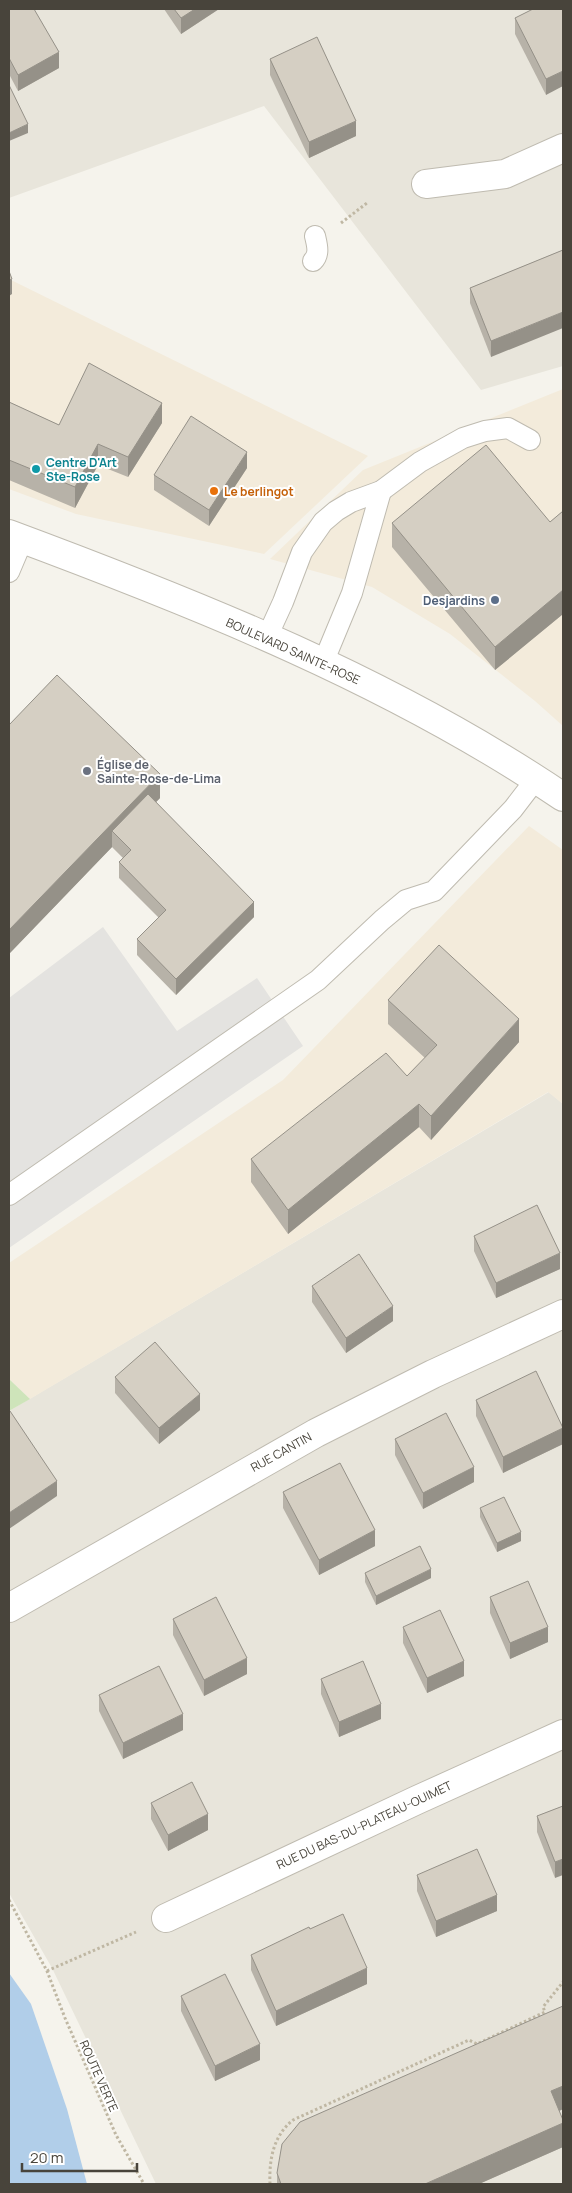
<svg xmlns="http://www.w3.org/2000/svg" width="572" height="2193" viewBox="0 0 572 2193" font-family="Manrope,sans-serif">
	<rect width="100%" height="100%" fill="#f5f3ec"/>
	<g fill="#e8e5db">
		<path d="M9 9H563V366L481 390 264 106 9 198Z"/>
		<path d="M549 1092 563 1104V2184H156L52 1968 9 1893V1411Z"/>
	</g>
	<g fill="#f3ebdb">
		<path d="M9 279 368 456 264 554 76 514 9 489Z"/>
		<path d="M563 389V726L535 701 450 634 372 587 270 559 363 470Z"/>
		<path d="M529 826 563 850V1104L548 1092 30 1399 9 1379V1263L283 1080Z"/>
	</g>
	<path fill="#cee4ba" d="M9 1379 30 1399 9 1411Z"/>
	<path fill="#e4e3e0" d="M103 927 177 1031 257 978 303 1046 9 1248V998Z"/>
	<path fill="#b1cee9" d="M9 1973 31 2004 67 2109 87 2184H9Z"/>
	<g fill="none" stroke-linecap="round" stroke-linejoin="round">
		<defs>
			<g id="service">
				<path d="M313 261C320 254 317 245 315 236"/>
				<path d="M9 572 23 539"/>
				<path d="M267 637 283 602 302 552 323 522 336 511 351 502 381 491 420 462 463 438 485 431 508 428 530 440"/>
				<path d="M323 663 352 593 381 491"/>
				<path d="M9 1195 318 980 382 920 406 900 434 891 513 809 536 779"/>
			</g>
			<g id="minor">
				<path d="M426 184 505 174 563 148"/>
				<path d="M9 1608 316 1433 433 1374 563 1314"/>
				<path d="M166 1918 417 1800 563 1734"/>
			</g>
			<path id="tertiary" d="M9 534C200 605 393 682 563 797"/>
		</defs>
		<use href="#service" stroke="#bfbbb0" stroke-width="22"/>
		<use href="#minor" stroke="#bfbbb0" stroke-width="30"/>
		<use href="#tertiary" stroke="#bfbbb0" stroke-width="30"/>
		<g stroke="#bfb7a3" stroke-width="3" stroke-dasharray="2.5 2.5" stroke-linecap="butt">
			<path d="M341 223 367 203"/>
			<path d="M9 1900 47 1971 65 2018 116 2135 144 2184"/>
			<path d="M47 1971 136 1932"/>
			<path d="M270 2184C269 2160 273 2136 293 2120L469 2040 477 2044 545 2012 543 2007 563 1982"/>
		</g>
		<use href="#service" stroke="#fff" stroke-width="20"/>
		<use href="#minor" stroke="#fff" stroke-width="28"/>
		<use href="#tertiary" stroke="#fff" stroke-width="28"/>
	</g>
	<g fill="#b7b2a8">
		<path d="M9 9 59 68 18 91 9 74Z"/>
		<path d="M164 9H219L181 34Z"/>
		<path d="M563 9 546 95 515 34V18Z"/>
		<path d="M270 59 356 136 309 158 270 75Z"/>
		<path d="M563 250 491 357 470 303V288Z"/>
		<path d="M9 402 59 425 162 423 128 477 98 465 75 508 9 480Z"/>
		<path d="M247 468 209 526 154 490V475Z"/>
		<path d="M563 511V614L495 670 392 547V523L550 522Z"/>
		<path d="M9 725 160 798 156 802 254 917 176 995 137 955V939L159 918 119 878V862L123 858 112 847 9 954Z"/>
		<path d="M388 1000 519 1042 431 1140 419 1127 288 1234 251 1182V1159L407 1076 425 1058 388 1024Z"/>
		<path d="M474 1236 560 1269 496 1298 474 1251Z"/>
		<path d="M312 1286 393 1321 346 1353 312 1302Z"/>
		<path d="M115 1377 200 1410 159 1444 115 1393Z"/>
		<path d="M476 1400 563 1427V1444L503 1473 476 1416Z"/>
		<path d="M395 1439 474 1482 423 1509 395 1455Z"/>
		<path d="M283 1492 375 1546 319 1575 283 1508Z"/>
		<path d="M480 1508 521 1541 497 1552 480 1517Z"/>
		<path d="M365 1573 431 1578 376 1605 365 1582Z"/>
		<path d="M490 1597 548 1642 510 1659 490 1613Z"/>
		<path d="M173 1619 247 1674 204 1696 173 1635Z"/>
		<path d="M403 1627 464 1676 427 1693 403 1643Z"/>
		<path d="M321 1679 381 1719 339 1737 321 1694Z"/>
		<path d="M99 1695 183 1730 123 1759 99 1711Z"/>
		<path d="M151 1803 208 1830 168 1851 151 1819Z"/>
		<path d="M563 1806 555 1878 537 1832V1816Z"/>
		<path d="M417 1875 497 1911 436 1937 417 1891Z"/>
		<path d="M310 1929 367 1984 276 2026 251 1970V1955Z"/>
		<path d="M181 1996 260 2060 215 2081 181 2011Z"/>
		<path d="M563 2006V2109L559 2111 563 2147 479 2184H277V2173Z"/>
	</g>
	<g fill="#959188">
		<path d="M195 9H219L181 34V18Z"/>
		<path d="M59 52V68L18 91V75Z"/>
		<path d="M563 71V86L546 95V79Z"/>
		<path d="M356 121V136L309 158V142Z"/>
		<path d="M28 124V133L9 141V133Z"/>
		<path d="M12 279V294L9 296V280Z"/>
		<path d="M563 312V328L491 357V341Z"/>
		<path d="M162 403V423L128 477V457Z"/>
		<path d="M98 444V465L75 508V487Z"/>
		<path d="M247 452V468L209 526V510Z"/>
		<path d="M563 590V614L495 670V647Z"/>
		<path d="M160 774V798L120 839 112 831V847L9 954V930Z"/>
		<path d="M254 902V917L176 995V979Z"/>
		<path d="M519 1019V1042L431 1140V1116Z"/>
		<path d="M419 1104V1127L288 1234V1210Z"/>
		<path d="M560 1253V1269L496 1298V1283Z"/>
		<path d="M393 1306V1321L346 1353V1338Z"/>
		<path d="M200 1394V1410L159 1444V1428Z"/>
		<path d="M563 1428V1444L503 1473V1457Z"/>
		<path d="M474 1467V1482L423 1509V1493Z"/>
		<path d="M57 1481V1496L9 1529V1513Z"/>
		<path d="M375 1530V1546L319 1575V1560Z"/>
		<path d="M521 1532V1541L497 1552V1543Z"/>
		<path d="M431 1569V1578L376 1605V1596Z"/>
		<path d="M548 1627V1642L510 1659V1643Z"/>
		<path d="M247 1658V1674L204 1696V1680Z"/>
		<path d="M464 1661V1676L427 1693V1678Z"/>
		<path d="M381 1704V1719L339 1737V1722Z"/>
		<path d="M183 1714V1730L123 1759V1743Z"/>
		<path d="M208 1814V1830L168 1851V1835Z"/>
		<path d="M563 1859V1875L555 1878V1862Z"/>
		<path d="M497 1895V1911L436 1937V1921Z"/>
		<path d="M367 1968V1984L276 2026V2011Z"/>
		<path d="M260 2044V2060L215 2081V2066Z"/>
		<path d="M563 2086V2109L551 2115V2091Z"/>
		<path d="M563 2123V2147L479 2184H425Z"/>
	</g>
	<g fill="#d5cfc3" stroke="#959188">
		<path d="M9 9H34L59 52 18 75 9 58Z"/>
		<path d="M174 9H195L181 18Z"/>
		<path d="M533 9H563V71L546 79 515 18Z"/>
		<path d="M317 37 356 121 309 142 270 59Z"/>
		<path d="M9 85 28 124 9 133Z"/>
		<path d="M563 250V312L491 341 470 288Z"/>
		<path d="M9 271 12 279 9 280Z"/>
		<path d="M89 363 162 403 128 457 98 444 75 487 9 460V402L59 425Z"/>
		<path d="M191 416 247 452 209 510 154 475Z"/>
		<path d="M486 445 550 522 563 511V590L495 647 392 523Z"/>
		<path d="M57 675 160 774 9 930V725Z"/>
		<path d="M148 794 254 902 176 979 137 939 166 910 119 862 131 850 112 831Z"/>
		<path d="M439 945 519 1019 431 1116 419 1104 288 1210 251 1159 386 1053 407 1076 437 1045 388 1000Z"/>
		<path d="M537 1205 560 1253 496 1283 474 1236Z"/>
		<path d="M359 1254 393 1306 346 1338 312 1286Z"/>
		<path d="M155 1342 200 1394 159 1428 115 1377Z"/>
		<path d="M536 1371 563 1428 503 1457 476 1400Z"/>
		<path d="M10 1411 57 1481 9 1513V1412Z"/>
		<path d="M446 1413 474 1467 423 1493 395 1439Z"/>
		<path d="M340 1463 375 1530 319 1560 283 1492Z"/>
		<path d="M504 1497 521 1532 497 1543 480 1508Z"/>
		<path d="M420 1546 431 1569 376 1596 365 1573Z"/>
		<path d="M528 1581 548 1627 510 1643 490 1597Z"/>
		<path d="M216 1597 247 1658 204 1680 173 1619Z"/>
		<path d="M440 1610 464 1661 427 1678 403 1627Z"/>
		<path d="M363 1661 381 1704 339 1722 321 1679Z"/>
		<path d="M159 1666 183 1714 123 1743 99 1695Z"/>
		<path d="M192 1782 208 1814 168 1835 151 1803Z"/>
		<path d="M563 1806V1859L555 1862 537 1816Z"/>
		<path d="M477 1849 497 1895 436 1921 417 1875Z"/>
		<path d="M343 1914 367 1968 276 2011 251 1955 309 1927 310 1929Z"/>
		<path d="M225 1974 260 2044 215 2066 181 1996Z"/>
		<path d="M563 2006V2086L551 2091 563 2120V2123L425 2184H281L277 2173 282 2144 300 2122Z"/>
	</g>
	<circle fill="#0f9aa8" stroke="#fff" stroke-width="2" cx="36" cy="469" r="5"/>
	<circle fill="#e8710a" stroke="#fff" stroke-width="2" cx="214" cy="491" r="5"/>
	<circle fill="#5c6f8a" stroke="#fff" stroke-width="2" cx="495" cy="600" r="5"/>
	<circle fill="#6b7280" stroke="#fff" stroke-width="2" cx="87" cy="771" r="5"/>
	<g text-anchor="middle" dominant-baseline="central" stroke-width="4" stroke-linejoin="round" paint-order="stroke">
		<g font-size="12" font-weight="bold" fill="#0d838f" stroke="#fff" text-anchor="start">
			<text x="46" y="462">Centre D'Art<tspan x="46" dy="14">Ste-Rose</tspan></text>
		</g>
		<g font-size="12" font-weight="bold" fill="#c56008" stroke="#fff" text-anchor="start">
			<text x="224" y="491">Le berlingot</text>
		</g>
		<g font-size="12" font-weight="bold" fill="#4e5e75" stroke="#fff" text-anchor="end">
			<text x="485" y="600">Desjardins</text>
		</g>
		<g font-size="12" fill="#48443b" stroke="#fff">
			<text transform="translate(293 651) rotate(24)">BOULEVARD SAINTE-ROSE</text>
			<text transform="translate(281 1452) rotate(-29)">RUE CANTIN</text>
			<text transform="translate(364 1825) rotate(-25)">RUE DU BAS-DU-PLATEAU-OUIMET</text>
			<text transform="translate(99 2076) rotate(66)">ROUTE VERTE</text>
		</g>
		<g font-size="12" font-weight="bold" fill="#5b616d" stroke="#fff" text-anchor="start">
			<text x="97" y="764">Église de<tspan x="97" dy="14">Sainte-Rose-de-Lima</tspan></text>
		</g>
	</g>
	<rect width="572" height="2193" fill="none" stroke="#48443b" stroke-width="20"/>
	<path d="M22 2163v8h115v-8" fill="none" stroke="#48443b" stroke-width="2.5"/>
	<text x="30" y="2163" font-size="15" fill="#48443b" stroke="#ffffff" stroke-width="4" paint-order="stroke">20 m</text>
</svg>
